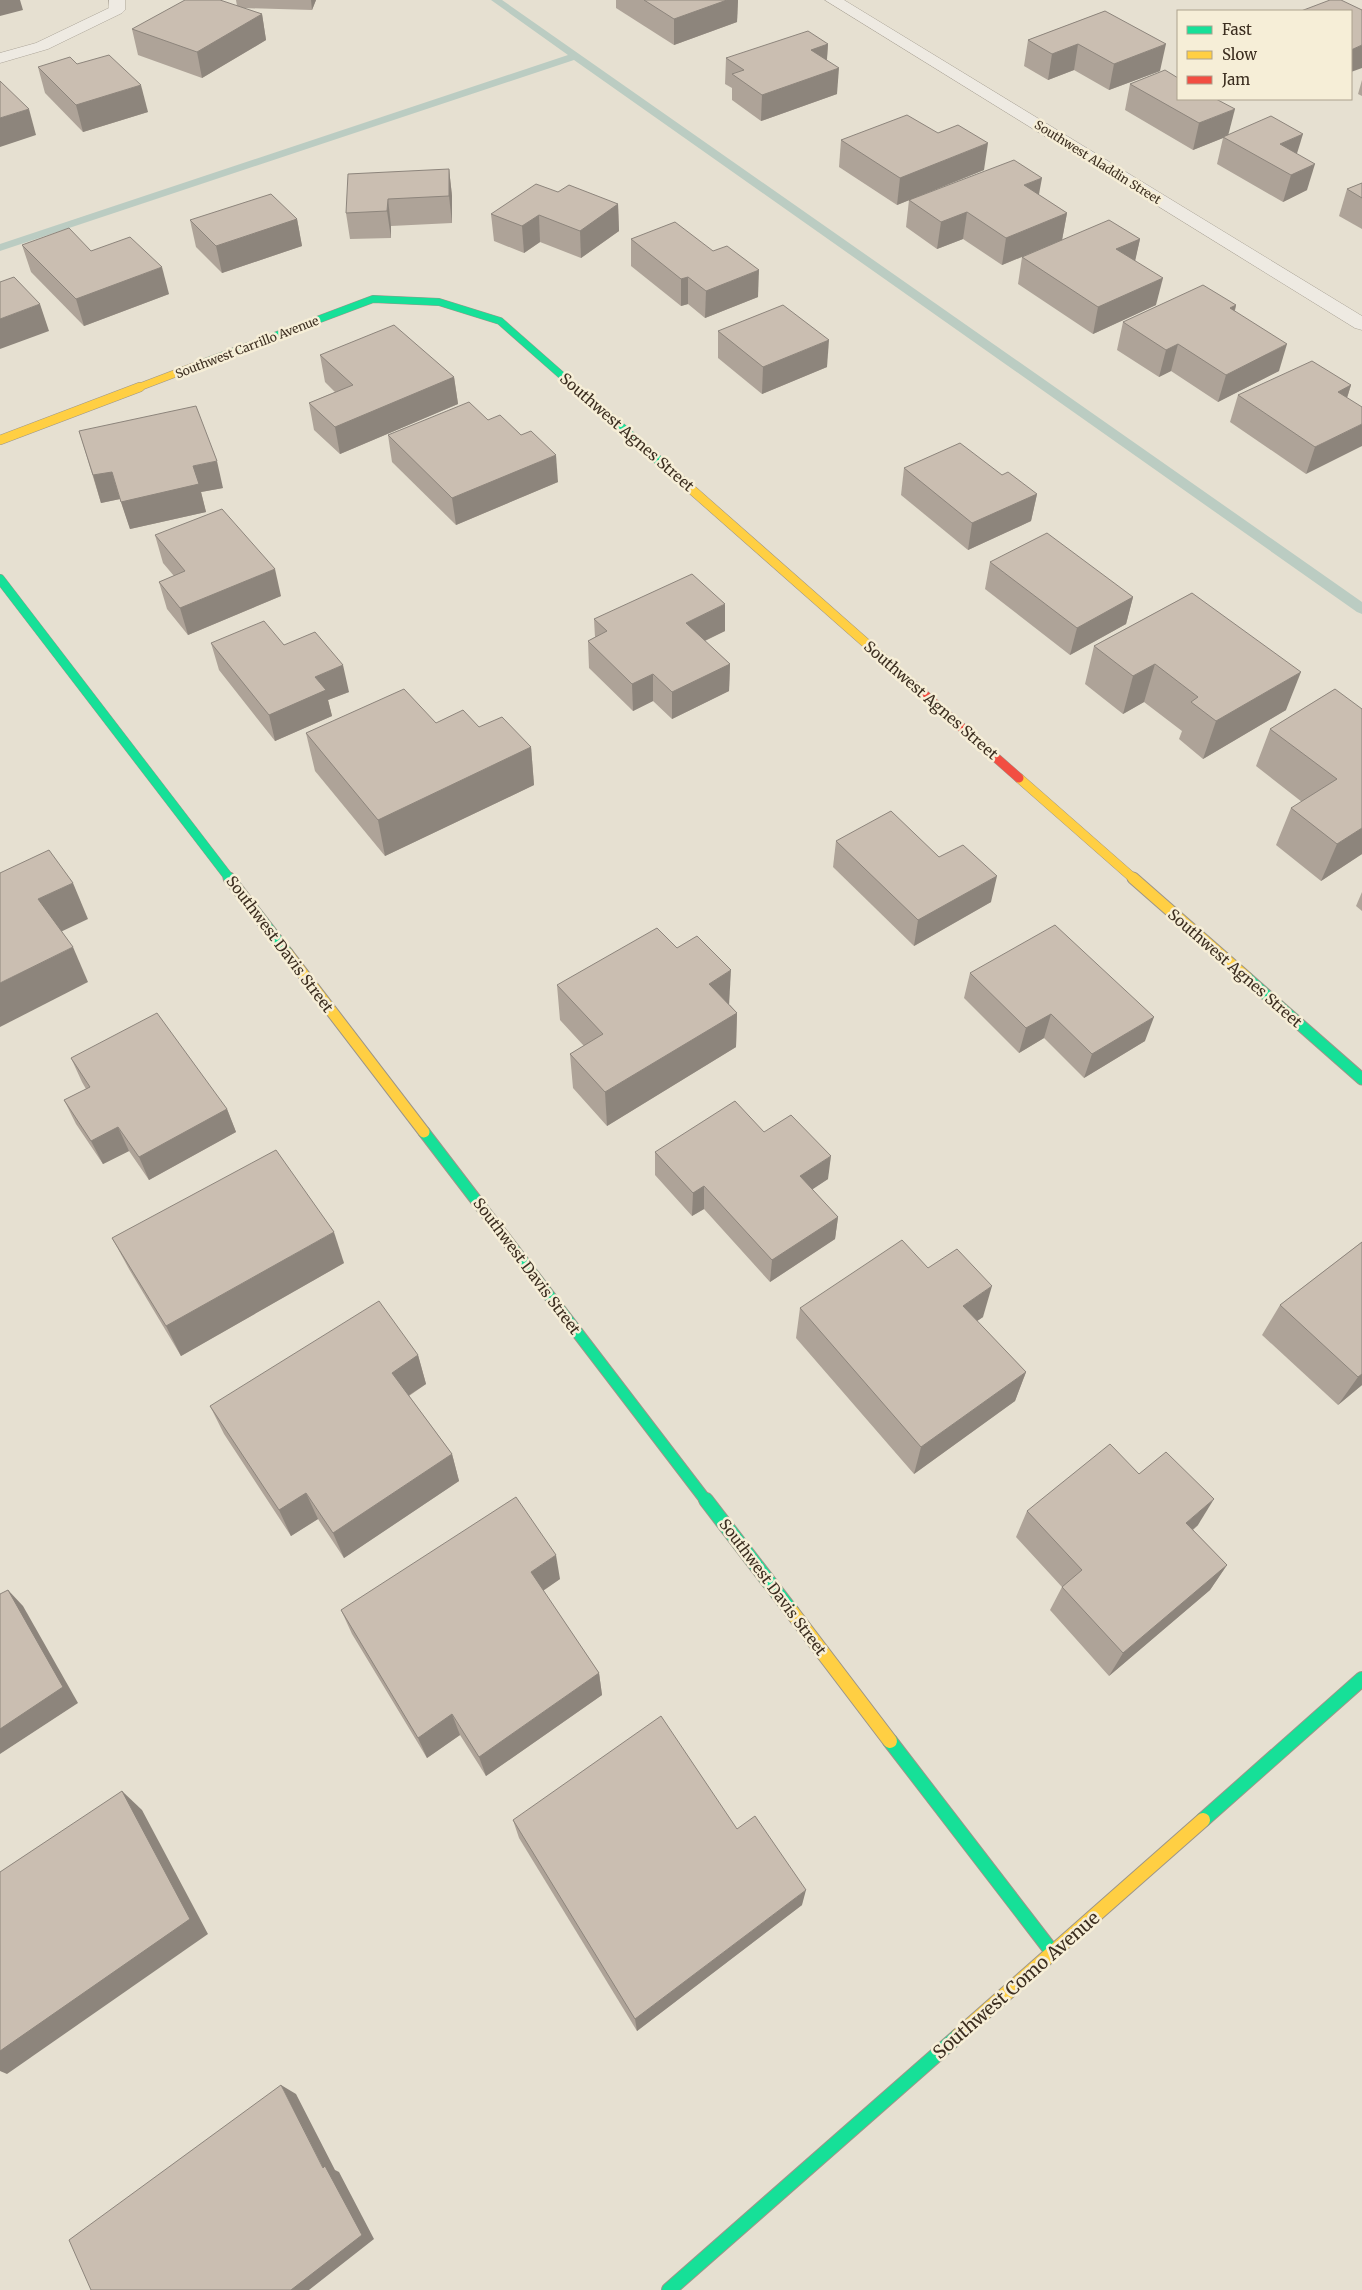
<svg xmlns="http://www.w3.org/2000/svg" width="1362" height="2290" viewBox="0 0 1362 2290" font-family="Merriweather,serif">
	<rect width="100%" height="100%" fill="#e6e0d1"/>
	<g fill="none" stroke-linecap="round" stroke-linejoin="round">
		<path fill="#bbccc2" fill-rule="evenodd" d="M491 0H502L1362 602V614L1357 612 574 60 0 251V244L568 55Z"/>
		<defs>
			<g id="street">
				<path d="M109 0H125V10L122 13 48 49 0 63V53L36 43 109 8Z"/>
				<path d="M825 0H844L1362 316V330L1355 328Z"/>
			</g>
			<path id="fast-far3" d="M200 364 373 299 439 302 500 321 576 388"/>
			<g id="fast-far2">
				<path d="M575 387 682 481"/>
				<path d="M0 579 230 879"/>
			</g>
			<g id="fast-far1">
				<path d="M229 878 287 953"/>
				<path d="M1247 978 1362 1079"/>
				<path d="M424 1132 707 1502"/>
			</g>
			<g id="fast">
				<path d="M706 1500 792 1612"/>
				<path d="M890 1741 1053 1953"/>
				<path d="M1203 1820 1362 1679"/>
				<path d="M669 2290 958 2036"/>
			</g>
			<path id="slow-far3" d="M137 388 200 364"/>
			<g id="slow-far2">
				<path d="M0 440 140 387"/>
				<path d="M682 481 910 682"/>
				<path d="M1019 778 1134 879"/>
			</g>
			<g id="slow-far1">
				<path d="M1133 878 1247 978"/>
				<path d="M287 953 424 1132"/>
			</g>
			<g id="slow">
				<path d="M792 1612 890 1741"/>
				<path d="M958 2036 1203 1820"/>
			</g>
			<path id="jam" d="M910 682 1019 778"/>
		</defs>
		<use href="#street" stroke="#aca599" stroke-width="1"/>
		<use href="#fast-far3" stroke="#9c9589" stroke-width="8"/>
		<use href="#fast-far2" stroke="#9c9589" stroke-width="10"/>
		<use href="#fast-far1" stroke="#9c9589" stroke-width="13"/>
		<use href="#fast" stroke="#9c9589" stroke-width="16"/>
		<use href="#slow-far3" stroke="#9c9589" stroke-width="8"/>
		<use href="#slow-far2" stroke="#9c9589" stroke-width="10"/>
		<use href="#slow-far1" stroke="#9c9589" stroke-width="13"/>
		<use href="#slow" stroke="#9c9589" stroke-width="16"/>
		<use href="#jam" stroke="#9c9589" stroke-width="10"/>
		<use href="#street" fill="#eeeae2" fill-rule="evenodd"/>
		<use href="#fast-far3" stroke="#16e098" stroke-width="7"/>
		<use href="#fast-far2" stroke="#16e098" stroke-width="9"/>
		<use href="#fast-far1" stroke="#16e098" stroke-width="11"/>
		<use href="#fast" stroke="#16e098" stroke-width="14"/>
		<use href="#slow-far3" stroke="#ffcf43" stroke-width="7"/>
		<use href="#slow-far2" stroke="#ffcf43" stroke-width="9"/>
		<use href="#slow-far1" stroke="#ffcf43" stroke-width="11"/>
		<use href="#slow" stroke="#ffcf43" stroke-width="14"/>
		<use href="#jam" stroke="#f24e42" stroke-width="9"/>
	</g>
	<g fill="#aea398">
		<path d="M236 0H316L312 10 243 8 262 14 266 40 202 78 138 55 132 29 237 6Z"/>
		<path d="M616 0H738L737 22 674 45 616 8Z"/>
		<path d="M1105 11 1160 71 1109 90 1074 70 1048 80 1024 66 1028 40Z"/>
		<path d="M828 44 827 60 837 94 761 121 732 100V88L725 84 726 58Z"/>
		<path d="M77 64 148 112 83 132 45 93 38 67Z"/>
		<path d="M1362 80V96L1358 94Z"/>
		<path d="M1130 84 1228 135 1297 154 1307 190 1283 202 1217 164 1223 138 1193 150 1125 110Z"/>
		<path d="M841 140 984 170 897 205 839 167Z"/>
		<path d="M449 169 452 196V223L391 226V238L350 239 346 213Z"/>
		<path d="M1362 183V229L1339 216 1347 189Z"/>
		<path d="M558 192 618 204 619 231 581 258 540 242 524 253 494 241 491 214Z"/>
		<path d="M1039 195 1067 213 1062 240 1140 239 1135 260 1156 305 1093 334 1018 284 1022 257 1002 265 963 239 937 249 906 227 909 200Z"/>
		<path d="M297 219 302 246 222 273 196 247 190 220Z"/>
		<path d="M631 239 758 297 705 318 688 304 681 306 631 266Z"/>
		<path d="M22 245 91 251 169 294 84 326 31 272Z"/>
		<path d="M1236 305 1235 311 1279 371 1218 402 1171 371 1159 377 1117 350 1123 322Z"/>
		<path d="M718 331 827 367 762 394 718 358Z"/>
		<path d="M320 355 454 377 458 404 340 454 314 430 309 403 335 392 325 382Z"/>
		<path d="M1351 385 1347 398 1306 474 1230 422 1238 395Z"/>
		<path d="M488 420 558 482 456 525 392 462 388 435Z"/>
		<path d="M79 431 223 488 201 492 206 512 130 529 120 499 101 503Z"/>
		<path d="M904 468 1002 475 1037 494 1031 521 968 550 901 495Z"/>
		<path d="M155 535 281 596 188 635 167 609 159 582 174 576 163 563Z"/>
		<path d="M990 562 1133 597 1126 624 1070 655 985 589Z"/>
		<path d="M1192 593 1286 710 1203 759 1179 739 1182 731 1144 702 1123 714 1085 684 1094 646Z"/>
		<path d="M594 619 725 631 705 641 730 664 729 691 672 719 653 701 633 711 589 668 588 641 595 637Z"/>
		<path d="M211 643 284 645 349 692 328 700 332 716 275 741 219 670Z"/>
		<path d="M1335 689 1362 854 1321 881 1276 845 1291 808 1302 802 1256 766 1270 729Z"/>
		<path d="M436 723 479 727 531 747 534 785 385 856 315 771 306 733Z"/>
		<path d="M836 841 939 857 991 902 914 946 833 867Z"/>
		<path d="M1362 892V911L1356 906Z"/>
		<path d="M970 973 1145 1041 1084 1078 1044 1038 1019 1053 964 998Z"/>
		<path d="M557 985 730 1005 737 1013 736 1047 607 1126 573 1088 570 1054 584 1046 560 1020Z"/>
		<path d="M71 1058 227 1109 236 1132 149 1180 129 1151 103 1164 76 1124 64 1100 86 1089 82 1082Z"/>
		<path d="M764 1132 828 1179 812 1189 838 1217 835 1239 770 1282 704 1209 692 1216 655 1175V1152Z"/>
		<path d="M112 1238 344 1263 181 1356 129 1269Z"/>
		<path d="M1362 1242V1385L1338 1405 1262 1335 1280 1305Z"/>
		<path d="M928 1268 983 1317 977 1321 1026 1372 1015 1401 914 1474 796 1338 800 1308Z"/>
		<path d="M418 1355 426 1384 409 1396 452 1454 459 1481 344 1558 318 1519 291 1536 224 1434 210 1406Z"/>
		<path d="M1027 1511 1198 1525 1193 1530 1227 1565 1210 1590 1109 1676 1050 1610 1062 1587 1016 1537Z"/>
		<path d="M560 1579 543 1591 599 1673 602 1695 486 1776 460 1735 427 1758 352 1634 341 1610Z"/>
		<path d="M513 1820 737 1829 802 1905 637 2031 519 1838Z"/>
	</g>
	<g fill="#8d857c">
		<path d="M0 0H20L23 10 0 16Z"/>
		<path d="M311 0H316L312 10Z"/>
		<path d="M727 0H738L737 22 674 45V19Z"/>
		<path d="M262 14 266 40 202 78 197 52Z"/>
		<path d="M828 44 826 70 811 50Z"/>
		<path d="M1078 44 1074 70 1048 80 1052 54Z"/>
		<path d="M1166 44 1160 71 1109 90 1114 64Z"/>
		<path d="M1362 45V68L1351 72V50Z"/>
		<path d="M839 68 837 94 761 121 762 95Z"/>
		<path d="M141 85 148 112 83 132 76 105Z"/>
		<path d="M29 109 36 135 0 147V118Z"/>
		<path d="M1235 109 1228 136 1193 150 1199 123Z"/>
		<path d="M1303 134 1295 160 1280 144Z"/>
		<path d="M988 143 984 170 897 205 900 178Z"/>
		<path d="M1315 164 1307 190 1283 202 1291 175Z"/>
		<path d="M449 169 452 196V223L449 196Z"/>
		<path d="M1042 178 1037 205 1024 185Z"/>
		<path d="M388 199 391 226V238L387 211Z"/>
		<path d="M618 204 619 231 581 258 580 231Z"/>
		<path d="M967 212 963 239 937 249 941 222Z"/>
		<path d="M1067 213 1062 240 1002 265 1006 238Z"/>
		<path d="M539 215 540 242 524 253 522 226Z"/>
		<path d="M297 219 302 246 222 273 216 246Z"/>
		<path d="M1140 239 1134 266 1116 249Z"/>
		<path d="M162 267 169 294 84 326 76 299Z"/>
		<path d="M759 270 758 297 705 318 706 291Z"/>
		<path d="M688 277V304L681 306V279Z"/>
		<path d="M1163 278 1156 305 1093 334 1098 307Z"/>
		<path d="M40 304 49 331 0 349V319Z"/>
		<path d="M1236 305 1229 332 1230 308Z"/>
		<path d="M829 340 827 367 762 394 763 367Z"/>
		<path d="M1178 344 1171 371 1159 377 1166 350Z"/>
		<path d="M1287 344 1279 371 1218 402 1226 375Z"/>
		<path d="M454 377 458 404 340 454 335 427Z"/>
		<path d="M1351 385 1342 413 1338 392Z"/>
		<path d="M1362 424V446L1306 474 1315 447Z"/>
		<path d="M556 455 558 482 456 525 452 498Z"/>
		<path d="M217 461 223 488 201 492 206 512 130 529 121 502 193 466Z"/>
		<path d="M112 472 120 499 101 503 93 475Z"/>
		<path d="M1037 494 1031 521 968 550 972 523Z"/>
		<path d="M275 569 281 596 188 635 180 608Z"/>
		<path d="M1133 597 1126 624 1070 655 1077 628Z"/>
		<path d="M725 604V631L685 650 686 623Z"/>
		<path d="M730 664 729 691 672 719V692Z"/>
		<path d="M1155 664 1144 702 1123 714 1133 676Z"/>
		<path d="M343 665 349 692 328 700 332 716 275 741 269 715 315 677Z"/>
		<path d="M1301 672 1286 710 1203 759 1216 721Z"/>
		<path d="M653 674V701L633 711 632 684Z"/>
		<path d="M531 747 534 785 385 856 378 820Z"/>
		<path d="M1362 828V854L1321 881 1337 844Z"/>
		<path d="M997 876 991 902 914 946 918 920Z"/>
		<path d="M73 883 88 919 54 935 38 899Z"/>
		<path d="M73 947 88 982 0 1027V983Z"/>
		<path d="M731 970 729 1006 709 984Z"/>
		<path d="M737 1013 736 1047 607 1126 605 1092Z"/>
		<path d="M1051 1014 1044 1038 1019 1053 1026 1028Z"/>
		<path d="M1154 1017 1145 1041 1084 1078 1092 1054Z"/>
		<path d="M227 1109 236 1132 149 1180 139 1157Z"/>
		<path d="M118 1127 129 1151 103 1164 91 1141Z"/>
		<path d="M831 1156 828 1179 798 1199 800 1176Z"/>
		<path d="M704 1186V1209L692 1216 693 1193Z"/>
		<path d="M838 1217 835 1239 770 1282 772 1260Z"/>
		<path d="M334 1232 344 1263 181 1356 166 1326Z"/>
		<path d="M992 1286 983 1317 955 1336 963 1306Z"/>
		<path d="M418 1355 426 1384 400 1401 392 1373Z"/>
		<path d="M1026 1372 1015 1401 914 1474 921 1447Z"/>
		<path d="M1362 1374V1385L1338 1405 1358 1377Z"/>
		<path d="M452 1454 459 1481 344 1558 333 1533Z"/>
		<path d="M306 1493 318 1519 291 1536 279 1510Z"/>
		<path d="M1214 1499 1198 1525 1170 1548 1186 1523Z"/>
		<path d="M556 1555 560 1579 535 1596 531 1572Z"/>
		<path d="M1227 1565 1210 1590 1109 1676 1123 1653Z"/>
		<path d="M8 1590 23 1606 78 1703 0 1754V1729Z"/>
		<path d="M599 1673 602 1695 486 1776 479 1757Z"/>
		<path d="M452 1714 460 1735 427 1758 418 1738Z"/>
		<path d="M122 1791 142 1810 208 1934 7 2074 0 2071V2051Z"/>
		<path d="M806 1890 802 1905 637 2031 635 2019Z"/>
		<path d="M281 2085 296 2094 335 2170 339 2172 374 2239 309 2290H291L323 2168Z"/>
	</g>
	<g fill="#cabeb1" stroke="#8d857c">
		<path d="M185 0H220L262 14 197 52 132 29Z"/>
		<path d="M644 0H727L674 19Z"/>
		<path d="M1330 0H1341L1362 10V45L1351 50V11H1301Z"/>
		<path d="M1105 11 1166 44 1114 64 1078 44 1052 54 1028 40Z"/>
		<path d="M808 31 828 44 811 50 839 68 762 95 732 74 744 70 726 58Z"/>
		<path d="M109 55 141 85 76 105 38 67 70 57 77 64Z"/>
		<path d="M1165 70 1178 78V99H1216L1235 109 1199 123 1130 84Z"/>
		<path d="M0 81 29 109 0 118Z"/>
		<path d="M907 115 938 133 958 125 988 143 900 178 841 140Z"/>
		<path d="M1271 116 1303 134 1280 144 1315 164 1291 175 1223 137Z"/>
		<path d="M1014 160 1042 178 1024 185 1067 213 1006 238 967 212 941 222 909 200Z"/>
		<path d="M449 169V196L388 199 387 211 346 213 348 174Z"/>
		<path d="M1362 183V198L1347 189Z"/>
		<path d="M536 184 558 192 569 185 618 204 580 231 539 215 522 226 491 214Z"/>
		<path d="M271 194 297 219 216 246 190 220Z"/>
		<path d="M1109 220 1140 239 1116 249 1163 278 1098 307 1022 257Z"/>
		<path d="M675 222 713 251 727 246 759 270 706 291 688 277 681 279 631 239Z"/>
		<path d="M69 228 91 251 130 237 162 267 76 299 22 245Z"/>
		<path d="M14 277 40 304 0 319V282Z"/>
		<path d="M1203 285 1236 305 1230 308 1287 344 1226 375 1178 344 1166 350 1123 322Z"/>
		<path d="M783 305 829 340 763 367 718 331Z"/>
		<path d="M394 325 454 377 335 427 309 403 353 385 320 355Z"/>
		<path d="M1312 361 1351 385 1338 392 1362 407V424L1315 447 1238 395Z"/>
		<path d="M469 402 488 420 500 415 521 435 531 431 556 455 452 498 388 435Z"/>
		<path d="M196 406 217 461 193 466 199 484 121 502 112 472 93 475 79 431Z"/>
		<path d="M960 443 1002 475 1008 472 1037 494 972 523 904 468Z"/>
		<path d="M222 509 275 569 180 608 159 582 185 571 155 535Z"/>
		<path d="M1047 533 1133 597 1077 628 990 562Z"/>
		<path d="M692 574 725 604 686 623 730 664 672 692 653 674 632 684 588 641 607 631 594 619Z"/>
		<path d="M1192 593 1301 672 1216 721 1191 702 1198 697 1155 664 1133 676 1094 646Z"/>
		<path d="M264 621 284 645 315 632 343 665 315 677 326 690 269 715 211 643Z"/>
		<path d="M404 689 436 723 463 710 479 727 502 717 531 747 378 820 306 733Z"/>
		<path d="M1335 689 1362 709V828L1337 844 1291 808 1337 779 1270 729Z"/>
		<path d="M891 811 939 857 963 845 997 876 918 920 836 841Z"/>
		<path d="M49 850 73 883 38 899 73 947 0 983V873Z"/>
		<path d="M1055 925 1154 1017 1092 1054 1051 1014 1026 1028 970 973Z"/>
		<path d="M657 928 677 948 697 936 731 970 709 984 737 1013 605 1092 570 1054 603 1034 557 985Z"/>
		<path d="M157 1013 227 1109 139 1157 118 1127 91 1141 64 1100 90 1087 71 1058Z"/>
		<path d="M735 1101 764 1132 791 1115 831 1156 800 1176 838 1217 772 1260 704 1186 693 1193 655 1152Z"/>
		<path d="M276 1150 334 1232 166 1326 112 1238Z"/>
		<path d="M902 1240 928 1268 957 1249 992 1286 963 1306 1026 1372 921 1447 800 1308Z"/>
		<path d="M1362 1242V1374L1358 1377 1280 1305Z"/>
		<path d="M379 1301 418 1355 392 1373 452 1454 333 1533 306 1493 279 1510 210 1406Z"/>
		<path d="M1110 1444 1139 1474 1166 1452 1214 1499 1186 1523 1227 1565 1123 1653 1062 1587 1082 1570 1027 1511Z"/>
		<path d="M516 1497 556 1555 531 1572 599 1673 479 1757 452 1714 418 1738 341 1610Z"/>
		<path d="M8 1590 63 1687 0 1729V1594Z"/>
		<path d="M661 1716 737 1829 755 1816 806 1890 635 2019 513 1820Z"/>
		<path d="M122 1791 190 1919 0 2051V1872Z"/>
		<path d="M281 2085 323 2168 325 2166 362 2235 291 2290H91L69 2240Z"/>
	</g>
	<g text-anchor="middle" dominant-baseline="central" stroke-width="5" stroke-linejoin="round" paint-order="stroke">
		<g font-size="12" fill="#3c2e20" stroke="#f6eed7">
			<text transform="translate(1098 162) rotate(32)">Southwest Aladdin Street</text>
			<text transform="translate(247 347) rotate(-21)">Southwest Carrillo Avenue</text>
		</g>
		<g font-size="15" fill="#3c2e20" stroke="#f6eed7">
			<text transform="translate(627 432) rotate(41)">Southwest Agnes Street</text>
			<text transform="translate(931 700) rotate(41)">Southwest Agnes Street</text>
			<text transform="translate(280 944) rotate(53)">Southwest Davis Street</text>
			<text transform="translate(1235 968) rotate(41)">Southwest Agnes Street</text>
			<text transform="translate(527 1266) rotate(53)">Southwest Davis Street</text>
			<text transform="translate(773 1587) rotate(53)">Southwest Davis Street</text>
		</g>
		<g font-size="18" fill="#3c2e20" stroke="#f6eed7">
			<text transform="translate(1016 1985) rotate(-41)">Southwest Como Avenue</text>
		</g>
	</g>
	<rect x="1177" y="10" width="175" height="90" fill="#f6eed7" stroke="#aca18e"/>
	<rect x="1187" y="26" width="25" height="8" fill="#16e098" stroke="#aca18e"/>
	<text x="1222" y="35" font-size="15" fill="#3c2e20">Fast</text>
	<rect x="1187" y="51" width="25" height="8" fill="#ffcf43" stroke="#aca18e"/>
	<text x="1222" y="60" font-size="15" fill="#3c2e20">Slow</text>
	<rect x="1187" y="76" width="25" height="8" fill="#f24e42" stroke="#aca18e"/>
	<text x="1222" y="85" font-size="15" fill="#3c2e20">Jam</text>
</svg>
